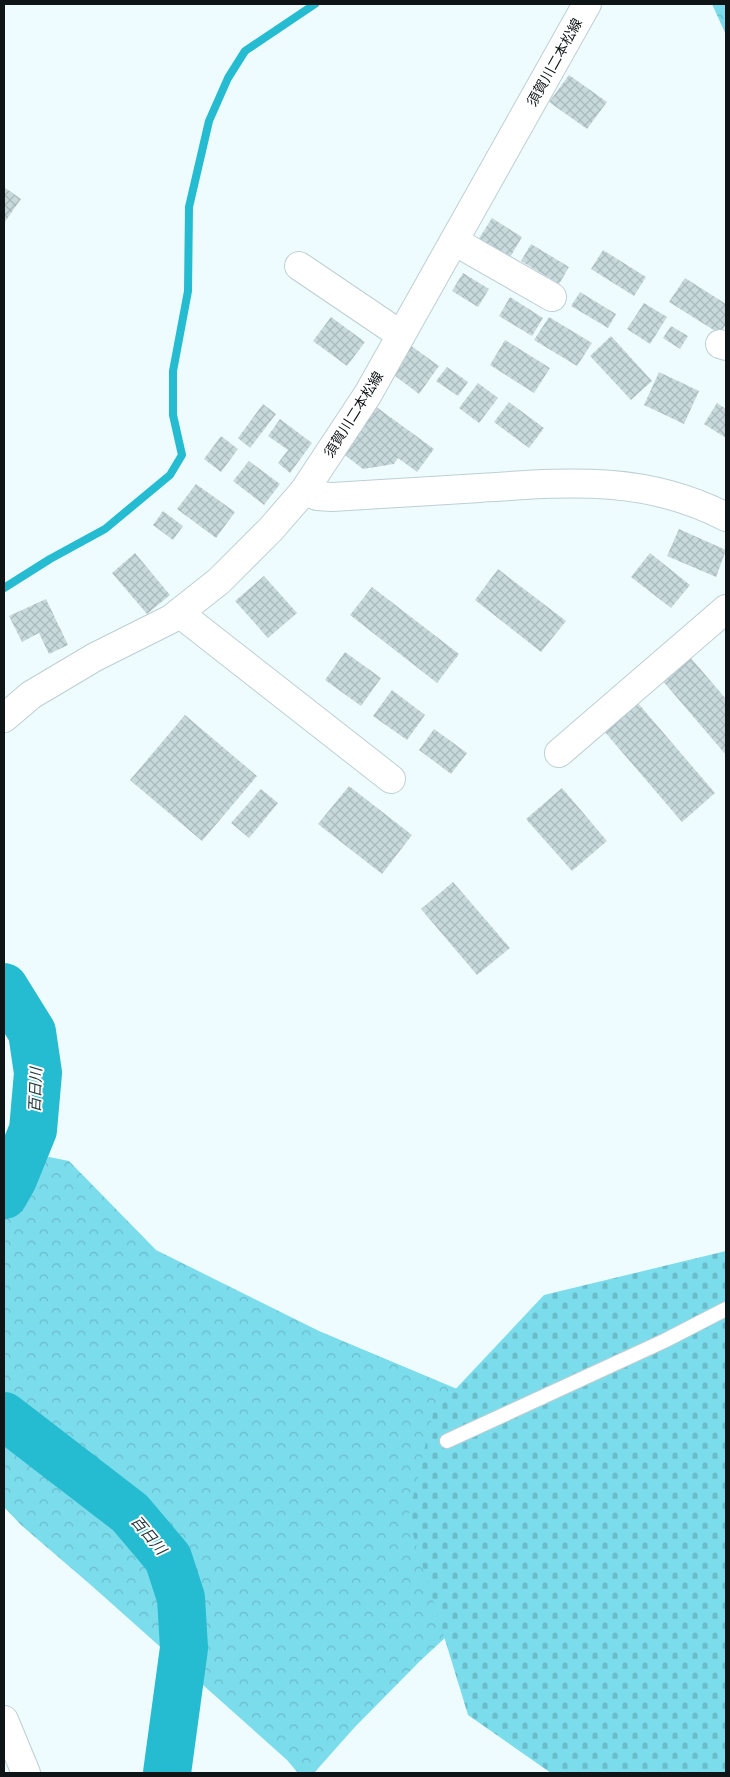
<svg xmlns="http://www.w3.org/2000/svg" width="730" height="1777" viewBox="0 0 730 1777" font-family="Inter,'Noto Sans JP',sans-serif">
	<defs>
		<pattern id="forest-crowns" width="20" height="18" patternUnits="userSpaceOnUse" patternTransform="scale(1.25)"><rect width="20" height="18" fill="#7bdcec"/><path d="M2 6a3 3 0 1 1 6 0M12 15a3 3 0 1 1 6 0" fill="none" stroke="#69bcca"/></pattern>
		<pattern id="cemetery-stones" width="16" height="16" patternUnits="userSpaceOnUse" patternTransform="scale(1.25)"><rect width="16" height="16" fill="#7bdcec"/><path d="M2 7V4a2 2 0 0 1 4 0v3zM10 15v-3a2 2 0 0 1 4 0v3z" fill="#69bcca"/></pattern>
		<pattern id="building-cross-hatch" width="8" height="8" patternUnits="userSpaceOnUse" patternTransform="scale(1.25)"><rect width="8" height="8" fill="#c7d9dc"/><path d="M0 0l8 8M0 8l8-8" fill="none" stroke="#aab9bc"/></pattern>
	</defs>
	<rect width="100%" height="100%" fill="#eefcff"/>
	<g fill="url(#forest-crowns)">
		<path d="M712 4H726V35Z"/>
		<path d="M4 1148 69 1161 156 1250 319 1331 469 1394 523 1566 420 1661 354 1728 314 1773H298L287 1760 92 1586 21 1525 4 1507Z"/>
	</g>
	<path fill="url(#cemetery-stones)" d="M726 1251V1773H551L468 1715 408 1518 433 1413 544 1295Z"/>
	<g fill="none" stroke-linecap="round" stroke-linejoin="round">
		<path stroke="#25bbd0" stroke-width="8" d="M4 588 50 559 105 529 170 475 182 455 173 415V371L188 291 189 207 209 121 228 78 245 51 315 4"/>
		<g stroke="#25bbd0" stroke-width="48">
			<path d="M4 987 32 1032 38 1073 33 1130 13 1179 4 1195"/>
			<path d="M4 1416 130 1513 168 1558 181 1598 184 1648 167 1773"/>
		</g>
	</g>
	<g fill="url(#building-cross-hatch)">
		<path d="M569 75 607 102 587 129 549 102Z"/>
		<path d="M4 187 21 199 4 223Z"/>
		<path d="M492 218 522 237 509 259 478 240Z"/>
		<path d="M531 244 569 267 559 284 521 261Z"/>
		<path d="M603 250 646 277 634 296 591 269Z"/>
		<path d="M463 273 489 289 478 307 452 291Z"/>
		<path d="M685 278 726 304V324L720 334 669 302Z"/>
		<path d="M580 292 616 314 608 328 571 306Z"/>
		<path d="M510 297 543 318 532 336 499 316Z"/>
		<path d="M644 303 667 317 650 344 627 329Z"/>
		<path d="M331 317 365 342 347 366 313 341Z"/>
		<path d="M549 317 592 343 577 366 534 340Z"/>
		<path d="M671 326 688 336 680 349 663 338Z"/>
		<path d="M611 336 652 381 631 400 590 356Z"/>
		<path d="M505 340 550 368 534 393 490 365Z"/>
		<path d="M410 345 439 366 419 394 390 372Z"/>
		<path d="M447 367 468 382 458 396 436 381Z"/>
		<path d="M659 372 699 391 684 424 644 405Z"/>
		<path d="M478 383 498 398 479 423 459 408Z"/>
		<path d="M509 402 544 428 529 448 494 422Z"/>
		<path d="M717 403 726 409V438L704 424Z"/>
		<path d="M263 404 276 414 250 448 238 438Z"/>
		<path d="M375 406 434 449 417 472 398 458 394 464 363 469 341 452Z"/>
		<path d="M280 419 312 443 290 473 278 463 288 450 268 436Z"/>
		<path d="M221 436 238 449 221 472 204 459Z"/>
		<path d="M249 461 280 484 264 505 233 481Z"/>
		<path d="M196 484 235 512 216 538 177 509Z"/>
		<path d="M163 511 183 526 173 540 153 525Z"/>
		<path d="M679 529 726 550 716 577 667 556Z"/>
		<path d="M135 553 170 595 147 614 112 573Z"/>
		<path d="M650 553 690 585 671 608 631 577Z"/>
		<path d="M498 569 566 621 541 652 475 600Z"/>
		<path d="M264 576 297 613 268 638 235 601Z"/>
		<path d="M372 587 459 654 437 683 350 615Z"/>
		<path d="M46 599 68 645 49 654 39 633 22 642 9 616Z"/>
		<path d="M345 652 381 678 361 706 325 680Z"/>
		<path d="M690 657 726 699V755L662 680Z"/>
		<path d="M392 690 425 715 407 740 373 716Z"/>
		<path d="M637 702 715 793 682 822 604 731Z"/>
		<path d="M185 715 257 776 202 841 130 780Z"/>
		<path d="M434 729 467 753 451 774 419 750Z"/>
		<path d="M349 786 412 835 382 874 318 824Z"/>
		<path d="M562 788 607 841 572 871 526 819Z"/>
		<path d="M261 789 278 803 249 838 231 823Z"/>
		<path d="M453 882 510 948 477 975 421 909Z"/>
	</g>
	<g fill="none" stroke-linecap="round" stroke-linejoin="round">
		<defs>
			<path id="service" d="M447 1441 664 1341 726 1309"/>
			<g id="minor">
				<path d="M454 241 552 297"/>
				<path d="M299 266 401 335"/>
				<path d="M720 344 726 346"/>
				<path d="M179 613 391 779"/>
				<path d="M559 753 726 609"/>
			</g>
			<path id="tertiary" d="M304 491 317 496 332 497C381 494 431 491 480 488 568 482 645 475 726 517"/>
			<g id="secondary">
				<path d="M4 718 31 695 95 657 171 619 219 581 271 529 304 491 368 394 587 4"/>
				<path d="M4 1720 26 1773"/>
			</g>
		</defs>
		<use href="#service" stroke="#bdcfd2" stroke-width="16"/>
		<use href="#minor" stroke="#bdcfd2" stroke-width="30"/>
		<use href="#tertiary" stroke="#bdcfd2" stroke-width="30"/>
		<use href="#secondary" stroke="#bdcfd2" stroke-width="30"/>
		<use href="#service" stroke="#fff" stroke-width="14"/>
		<use href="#minor" stroke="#fff" stroke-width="28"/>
		<use href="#tertiary" stroke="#fff" stroke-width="28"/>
		<use href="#secondary" stroke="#fff" stroke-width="28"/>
	</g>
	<g text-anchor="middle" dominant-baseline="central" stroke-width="4" stroke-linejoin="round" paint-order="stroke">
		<g font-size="14" fill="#0f1516" stroke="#fff">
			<text transform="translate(554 62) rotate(-61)">須賀川二本松線</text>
			<text transform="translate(353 414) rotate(-58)">須賀川二本松線</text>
		</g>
		<g font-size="15" font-style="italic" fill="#1f363a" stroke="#fff">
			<text transform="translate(35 1090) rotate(-88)">百日川</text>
			<text transform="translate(149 1535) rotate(50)">百日川</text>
		</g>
	</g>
	<rect width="730" height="1777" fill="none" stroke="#0f1516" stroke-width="10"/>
</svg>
